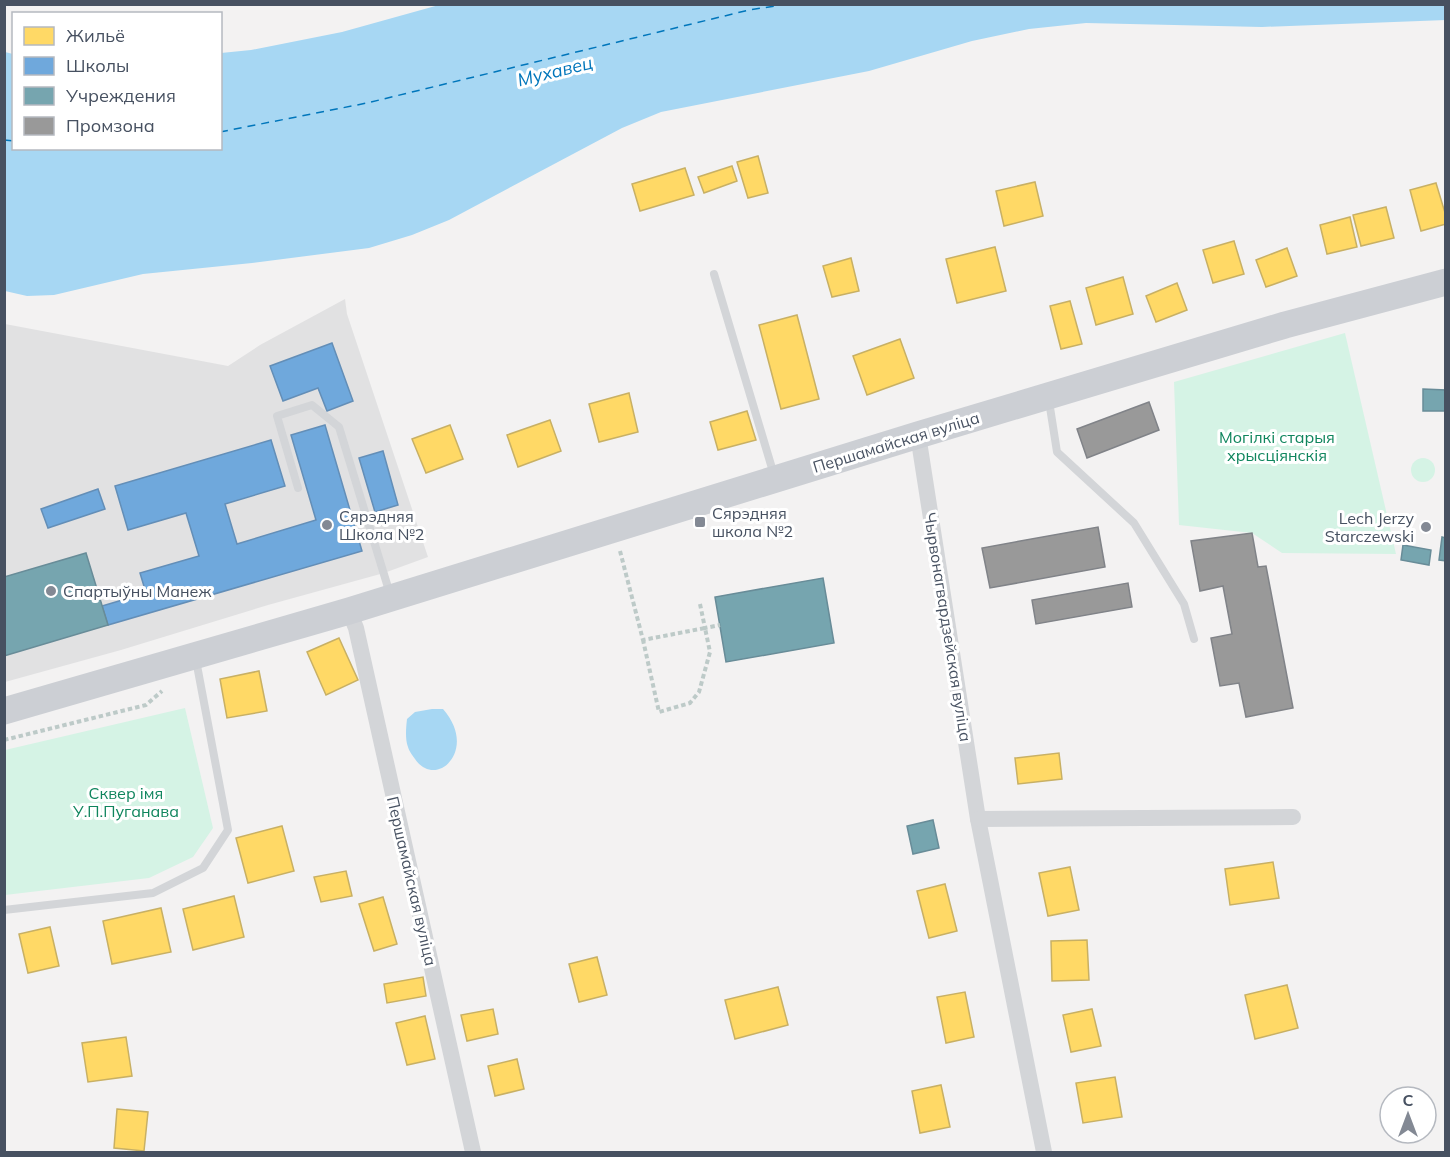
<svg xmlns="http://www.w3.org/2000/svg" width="1450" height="1157" viewBox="0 0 1450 1157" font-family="Mulish,sans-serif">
	<rect width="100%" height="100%" fill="#f3f2f2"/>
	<path fill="#e1e1e2" d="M345 299 347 314 428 557 384 573 268 605 121 650 5 682V324L228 366 260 345Z"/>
	<g fill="#d5f3e5">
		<path d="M1345 333 1396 554 1282 553 1252 533 1179 525 1174 382Z"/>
		<circle cx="1423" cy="470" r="12"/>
		<path d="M185 708 213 828 193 857 149 878 5 895V750Z"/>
	</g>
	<g fill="#a7d7f3">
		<path d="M439 5 1445 4 1446 20 1262 27 1086 23 1029 29 972 41 869 71 661 112 622 128 449 220 412 235 369 248 252 263 143 274 54 295 27 296 5 291V52L13 54 14 148H220L221 53 251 50 342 32Z"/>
		<path d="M432 709H443C479 750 436 790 415 759 413 756 409 751 408 747 405 739 406 728 407 719L415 712Z"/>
	</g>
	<g fill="#ffd966" stroke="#c8b064" stroke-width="1.5">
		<path d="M758 156 768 193 748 198 737 162Z"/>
		<path d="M732 166 737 181 704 193 698 177Z"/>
		<path d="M685 168 694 195 640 211 632 184Z"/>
		<path d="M1035 182 1043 216 1004 226 996 191Z"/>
		<path d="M1436 183 1446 216V224L1421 231 1410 190Z"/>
		<path d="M1386 207 1394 238 1361 246 1353 215Z"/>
		<path d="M1350 217 1357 247 1327 254 1320 225Z"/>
		<path d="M1234 241 1244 274 1213 283 1203 250Z"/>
		<path d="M995 247 1006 291 957 303 946 259Z"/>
		<path d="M1287 248 1297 276 1266 287 1256 260Z"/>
		<path d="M851 258 859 291 832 297 823 266Z"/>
		<path d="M1123 277 1133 314 1096 325 1086 288Z"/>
		<path d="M1177 283 1187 310 1156 322 1146 296Z"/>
		<path d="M1070 301 1082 344 1061 349 1050 306Z"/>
		<path d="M797 315 819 399 781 409 759 325Z"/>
		<path d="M900 339 914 378 867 395 853 356Z"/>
		<path d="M629 393 638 432 599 442 589 404Z"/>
		<path d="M747 411 756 440 718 450 710 422Z"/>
		<path d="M550 420 561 451 518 467 507 435Z"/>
		<path d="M450 425 463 459 426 473 412 439Z"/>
		<path d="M339 638 358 680 326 695 307 652Z"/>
		<path d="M259 671 267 711 227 718 220 679Z"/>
		<path d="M1059 753 1062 779 1018 784 1015 758Z"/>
		<path d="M282 826 294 871 248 883 236 838Z"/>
		<path d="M1273 862 1279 898 1230 905 1225 869Z"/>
		<path d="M1070 867 1079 910 1048 916 1039 873Z"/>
		<path d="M346 871 352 896 321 902 314 877Z"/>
		<path d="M945 884 957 931 929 938 917 891Z"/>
		<path d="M234 896 244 937 193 950 183 909Z"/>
		<path d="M383 897 397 944 374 951 359 904Z"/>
		<path d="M161 908 171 952 112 964 103 921Z"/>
		<path d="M50 927 59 966 28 973 19 934Z"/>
		<path d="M1087 940 1089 980 1052 981 1051 941Z"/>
		<path d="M597 957 607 995 579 1002 569 964Z"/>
		<path d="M423 977 426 996 387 1003 384 984Z"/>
		<path d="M1287 985 1298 1028 1255 1039 1245 995Z"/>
		<path d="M778 987 788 1025 735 1039 725 1000Z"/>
		<path d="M965 992 974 1037 946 1043 937 997Z"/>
		<path d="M493 1009 498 1034 467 1041 461 1015Z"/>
		<path d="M1092 1009 1101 1046 1071 1052 1063 1015Z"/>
		<path d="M425 1016 435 1059 407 1065 396 1023Z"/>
		<path d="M126 1037 132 1076 88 1082 82 1043Z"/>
		<path d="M517 1059 524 1089 495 1096 488 1066Z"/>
		<path d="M1115 1077 1122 1117 1083 1123 1076 1083Z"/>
		<path d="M941 1085 950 1127 920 1133 912 1091Z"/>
		<path d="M117 1109 148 1112 144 1151 114 1148Z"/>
	</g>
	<g fill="#6fa8dc" stroke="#638eb7" stroke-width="1.5">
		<path d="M332 343 353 401 327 411 318 388 283 401 270 366Z"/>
		<path d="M325 425 362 551 108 625 102 606 146 593 140 573 199 556 186 513 128 530 115 486 271 440 285 486 225 504 237 544 316 520 291 435Z"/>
		<path d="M383 451 398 505 375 512 359 458Z"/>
		<path d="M98 489 105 509 48 528 41 509Z"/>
	</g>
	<g fill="#76a5af" stroke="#688c98" stroke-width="1.5">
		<path d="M1423 389 1446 390V411H1423Z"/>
		<path d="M1442 537 1446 538V561L1439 560Z"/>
		<path d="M1403 545 1431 550 1429 565 1401 560Z"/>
		<path d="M86 553 108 625 4 656V577Z"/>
		<path d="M823 578 834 643 726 662 715 597Z"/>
		<path d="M933 820 939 848 913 854 907 826Z"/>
	</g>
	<g fill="#999" stroke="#808388" stroke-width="1.5">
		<path d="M1149 402 1159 430 1087 458 1077 429Z"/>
		<path d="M1098 527 1105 567 990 588 982 548Z"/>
		<path d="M1252 533 1258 567 1266 566 1293 708 1246 717 1239 683 1220 686 1211 638 1232 634 1223 586 1200 591 1191 541Z"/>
		<path d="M1128 583 1132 607 1036 624 1032 600Z"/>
	</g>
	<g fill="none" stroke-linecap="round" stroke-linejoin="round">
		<g stroke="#0076bb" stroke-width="1.5" stroke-dasharray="8 6" stroke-linecap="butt">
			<path d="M220 132 367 103 749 10 788 4"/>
			<path d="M4 140 14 141"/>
		</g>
		<g stroke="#bdcac8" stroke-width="4" stroke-dasharray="4.5 3" stroke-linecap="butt">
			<path d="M620 551 643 640 705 628 710 652 699 692 690 703 659 712 643 640"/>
			<path d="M700 604 705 628 720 625"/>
			<path d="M4 740 146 705 162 691"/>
		</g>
		<g stroke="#d3d5d8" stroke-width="8">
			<path d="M714 274 774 475"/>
			<path d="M1049 401 1057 452 1134 523 1184 604 1194 639"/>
			<path d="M298 488 277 416 312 405 339 427 390 594"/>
			<path d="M4 910 153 893 203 868 228 830 196 660"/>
		</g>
		<g stroke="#d3d5d8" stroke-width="16">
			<path d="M918 435 978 819 1044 1152"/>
			<path d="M349 611 356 628 473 1152"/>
			<path d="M978 819 1293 817"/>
		</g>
		<path stroke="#cccfd4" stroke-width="27" d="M4 711 349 611 918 435 1285 325 1446 282"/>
	</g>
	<g fill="#838994" stroke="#fff" stroke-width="2">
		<rect x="694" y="516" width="12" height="12" rx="3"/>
		<circle cx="327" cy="525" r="6"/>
		<circle cx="1426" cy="527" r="6"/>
		<circle cx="51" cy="591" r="6"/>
	</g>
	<g text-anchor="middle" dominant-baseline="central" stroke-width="6" stroke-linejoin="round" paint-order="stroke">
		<g font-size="16" fill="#0f855d" stroke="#fff">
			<text x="1277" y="437">Могілкі старыя<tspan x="1277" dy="18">хрысціянскія</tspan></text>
			<text x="126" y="793">Сквер імя<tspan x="126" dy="18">У.П.Пуганава</tspan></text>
		</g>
		<g font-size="16" fill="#475161" stroke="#fff">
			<text transform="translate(896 442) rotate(-17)">Першамайская вуліца</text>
			<text transform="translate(948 627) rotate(81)">Чырвонагвардзейская вуліца</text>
			<text transform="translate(412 881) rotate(77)">Першамайская вуліца</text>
		</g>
		<g font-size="16" fill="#475161" stroke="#fff" text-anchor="start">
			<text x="712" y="513">Сярэдняя<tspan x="712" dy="18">школа №2</tspan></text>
			<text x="339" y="516">Сярэдняя<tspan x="339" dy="18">Школа №2</tspan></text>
			<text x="1414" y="518" text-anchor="end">Lech Jerzy<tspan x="1414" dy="18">Starczewski</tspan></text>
			<text x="63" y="591">Спартыўны Манеж</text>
		</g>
		<g font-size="18" font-style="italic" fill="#0076bb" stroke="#fff">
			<text transform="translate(555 71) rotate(-14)">Мухавец</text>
		</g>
	</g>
	<rect width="1450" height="1157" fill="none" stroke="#475161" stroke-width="12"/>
	<rect x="12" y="12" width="210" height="138" fill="#ffffff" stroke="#b5b9c0" stroke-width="1.5"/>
	<rect x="24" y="27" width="30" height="18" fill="#ffd966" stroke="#b5b9c0" stroke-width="1.5"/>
	<text x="66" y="42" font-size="18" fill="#475161">Жильё</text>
	<rect x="24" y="57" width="30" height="18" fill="#6fa8dc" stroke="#b5b9c0" stroke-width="1.5"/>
	<text x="66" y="72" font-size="18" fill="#475161">Школы</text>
	<rect x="24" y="87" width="30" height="18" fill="#76a5af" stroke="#b5b9c0" stroke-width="1.5"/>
	<text x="66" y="102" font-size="18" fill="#475161">Учреждения</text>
	<rect x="24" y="117" width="30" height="18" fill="#999999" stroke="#b5b9c0" stroke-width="1.5"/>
	<text x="66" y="132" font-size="18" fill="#475161">Промзона</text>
	<g transform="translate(1408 1115)"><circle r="28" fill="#ffffff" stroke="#b5b9c0" stroke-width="1.5"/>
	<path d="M0-4.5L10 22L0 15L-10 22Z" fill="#838994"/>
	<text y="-9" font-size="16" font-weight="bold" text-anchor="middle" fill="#475161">С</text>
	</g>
</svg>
